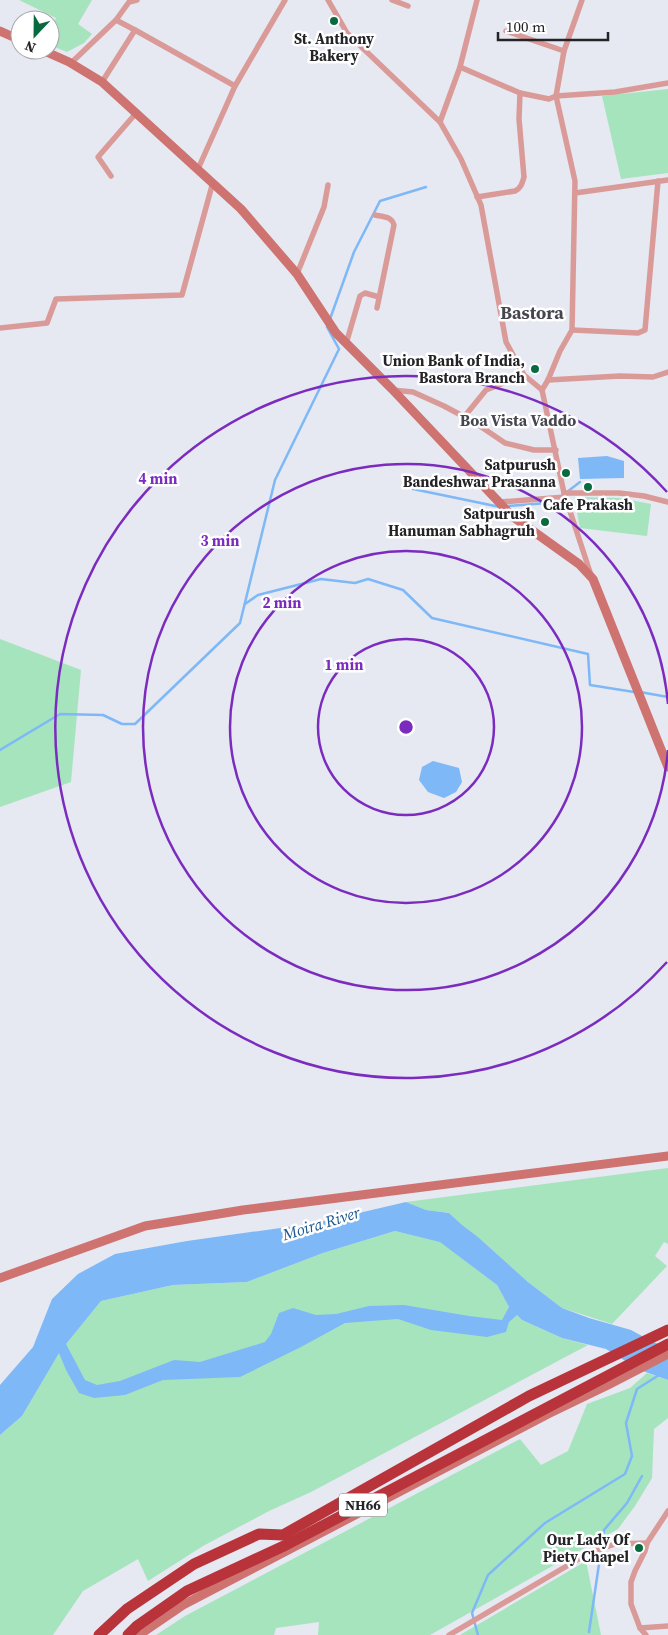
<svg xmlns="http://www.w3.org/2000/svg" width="668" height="1635" viewBox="0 0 668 1635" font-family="'Source Serif 4',serif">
	<rect width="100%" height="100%" fill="#e6e8f2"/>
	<g fill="#a6e4be">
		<path d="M19 0H92L78 24 92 34 84 43 67 52 50 45V34L56 18Z"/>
		<path d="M668 89V173L621 179 602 96Z"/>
		<path d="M574 497 620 498 651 504 647 536 580 528Z"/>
		<path d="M0 639 81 670 71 782 0 807Z"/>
		<path d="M668 1168V1244L664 1242 655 1256 667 1266 612 1324 562 1308 528 1282 478 1237 461 1225 449 1213 426 1210 406 1202Z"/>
		<path d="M395 1231 440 1241 497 1285 509 1307 522 1320 562 1338 588 1345 311 1492 269 1511 203 1546 148 1581 138 1559 83 1591 53 1635H0V1435L22 1416 59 1352 101 1301 173 1285 247 1282 323 1253Z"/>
		<path d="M647 1373 668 1380V1418L654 1429 652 1478 635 1506 618 1529 430 1635H318L319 1622 276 1628 274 1635H156L185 1616 520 1439 541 1465 568 1451 587 1404 630 1388Z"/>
		<path d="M586 1561 601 1635H460Z"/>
	</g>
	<g fill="#7eb8f6" fill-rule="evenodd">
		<path d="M607 456 624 461V478L580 479 578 458Z"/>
		<path d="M433 761 459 768 462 782 456 792 444 798 428 792 419 780 422 767Z"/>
		<path d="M406 1202 426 1210 449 1213 462 1225 478 1237 528 1282 562 1308 589 1318 631 1330 653 1342 668 1347V1380L640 1370 606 1349 562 1338 522 1320 517 1315 509 1322 506 1332 487 1337 431 1330 398 1319 345 1323 301 1347 240 1377 163 1380 125 1395 94 1398 79 1393 66 1370 59 1353 22 1416 0 1435V1385L33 1347 52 1299 78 1274 115 1254 187 1241 316 1223ZM395 1231 440 1242 497 1285 509 1307 502 1320 469 1316 404 1305 369 1306 336 1314 316 1315 293 1308 279 1313 271 1334 265 1342 200 1362 174 1360 120 1381 97 1385 85 1380 66 1344 101 1301 173 1285 247 1282 323 1253Z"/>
	</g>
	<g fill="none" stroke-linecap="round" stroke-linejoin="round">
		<g stroke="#7eb8f6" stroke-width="2.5">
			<path d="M330 319 354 252 380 201 426 187"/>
			<path d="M413 489 500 507"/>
			<path d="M567 492 580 482"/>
			<path d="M508 506 560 502 563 498"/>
			<path d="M245 604 258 595 321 579 355 583 368 579 403 590 432 618 588 654 590 685 634 692"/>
			<path d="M640 692 668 697"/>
			<path d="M0 750 60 714 103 715 122 724H135L240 623 275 480 339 349 327 327 328 324"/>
			<path d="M589 1632 604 1530 627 1503 642 1476"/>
			<path d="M478 1635 472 1613 488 1575 545 1523 625 1474 632 1456 626 1423 637 1389 659 1375"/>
		</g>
		<g stroke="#da9b98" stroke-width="5.5">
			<path d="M328 0 347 33 440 122 461 159 481 205 506 342 524 375 542 390 564 493 591 575"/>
			<path d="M392 0 408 6"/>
			<path d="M135 30 116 20 129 2 137 0"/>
			<path d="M506 31 564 51"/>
			<path d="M71 63 116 20"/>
			<path d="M460 67 520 93 549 99 556 96 615 92 668 83"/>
			<path d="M102 82 135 30 235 86"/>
			<path d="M440 122 460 67 477 0"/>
			<path d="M198 169 235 86 285 0"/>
			<path d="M111 176 98 157 137 112"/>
			<path d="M575 193 668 180"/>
			<path d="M477 197 515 191C521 188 522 184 524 177L519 119 520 93"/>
			<path d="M375 215C384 217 391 216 394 225L377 308"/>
			<path d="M297 274 324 207 328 185"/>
			<path d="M0 328 47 323 56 299 182 295 213 182"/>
			<path d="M572 330 638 333 645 330 658 181"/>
			<path d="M346 344 360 296 365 293 379 297"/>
			<path d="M548 380 620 376 653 377 668 372"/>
			<path d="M392 390 413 392 444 406 474 422 505 443 534 450H556"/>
			<path d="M542 390 548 380 560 351 572 330 575 181 556 96 564 51 582 0"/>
			<path d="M464 417 486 390 524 375"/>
			<path d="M564 493H619L644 496 668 502"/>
			<path d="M500 502 565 497"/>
			<path d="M640 1628 668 1626"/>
			<path d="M449 1635 589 1553 615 1544 647 1543"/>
			<path d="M646 1635 640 1628 631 1604V1582L635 1571 645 1551 647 1543 668 1511"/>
		</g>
		<g stroke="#ce7370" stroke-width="9">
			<path d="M0 31 20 40"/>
			<path d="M42 50 69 62 102 82 241 209 297 274 336 333 392 389 512 516 579 564 593 579 668 767"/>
			<path d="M0 1278 145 1226 243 1210 668 1156"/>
			<path d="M139 1635 183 1605 548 1414 608 1385 668 1354"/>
		</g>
		<g stroke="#b8343a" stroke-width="11">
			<path d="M99 1635 127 1609 194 1564 259 1534 283 1535 529 1396 668 1330"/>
			<path d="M128 1635 137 1626 187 1591 286 1545 668 1344"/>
		</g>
	</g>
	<g fill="none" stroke="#7b2cbf" stroke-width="2.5">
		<circle cx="406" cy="727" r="88"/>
		<circle cx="406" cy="727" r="176"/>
		<path d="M668 750A263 263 0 1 1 668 704"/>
		<path d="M667 962A351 351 0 1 1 667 492"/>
	</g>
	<g fill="#086b40" stroke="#fff" stroke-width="2">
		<circle cx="334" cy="21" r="5"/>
		<circle cx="535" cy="369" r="5"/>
		<circle cx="566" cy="473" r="5"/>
		<circle cx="588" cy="487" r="5"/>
		<circle cx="545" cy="522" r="5"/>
		<circle cx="639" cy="1548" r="5"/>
	</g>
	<g text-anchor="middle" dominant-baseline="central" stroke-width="5" stroke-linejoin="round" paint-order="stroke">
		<rect fill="#fff" stroke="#666668" stroke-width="1" x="339" y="1493.5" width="48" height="23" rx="4"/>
		<g font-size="14" font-weight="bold" fill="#242428">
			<text x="363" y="1505">NH66</text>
		</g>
		<g font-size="15" font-weight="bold" fill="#242428" stroke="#fff" text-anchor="end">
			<text x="334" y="38" text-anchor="middle">St. Anthony<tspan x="334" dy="17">Bakery</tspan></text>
			<text x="525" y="360">Union Bank of India,<tspan x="525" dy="17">Bastora Branch</tspan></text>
			<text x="556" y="464">Satpurush<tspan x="556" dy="17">Bandeshwar Prasanna</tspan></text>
			<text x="588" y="504" text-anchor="middle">Cafe Prakash</text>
			<text x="535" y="513">Satpurush<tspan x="535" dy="17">Hanuman Sabhagruh</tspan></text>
			<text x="629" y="1539">Our Lady Of<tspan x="629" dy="17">Piety Chapel</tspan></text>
		</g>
		<g font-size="16" font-weight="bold" fill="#45464e" stroke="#fff">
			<text x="518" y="420">Boa Vista Vaddo</text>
		</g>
		<g font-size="16" font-style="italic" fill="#1a568f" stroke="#fff">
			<text transform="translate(321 1223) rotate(-17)">Moira River</text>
		</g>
		<g font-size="18" font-weight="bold" fill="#45464e" stroke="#fff">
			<text x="532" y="312">Bastora</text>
		</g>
	</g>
	<circle cx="406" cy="727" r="8" fill="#7b2cbf" stroke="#fff" stroke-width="2.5"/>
	<g font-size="15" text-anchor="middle" font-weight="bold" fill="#7b2cbf" stroke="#fff" stroke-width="5" stroke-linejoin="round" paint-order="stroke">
		<text x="158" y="484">4 min</text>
		<text x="220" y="546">3 min</text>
		<text x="282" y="608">2 min</text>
		<text x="344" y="670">1 min</text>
	</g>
	<g transform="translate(35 35) rotate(202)"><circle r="24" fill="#ffffff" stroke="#a7a7a9"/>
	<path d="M0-4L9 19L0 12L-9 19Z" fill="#086b40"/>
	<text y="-8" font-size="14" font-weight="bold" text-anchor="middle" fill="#242428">N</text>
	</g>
	<path d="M498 32v8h110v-8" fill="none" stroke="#242428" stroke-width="2.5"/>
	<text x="506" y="32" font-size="15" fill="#242428" stroke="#ffffff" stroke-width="4" paint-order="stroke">100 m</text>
</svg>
